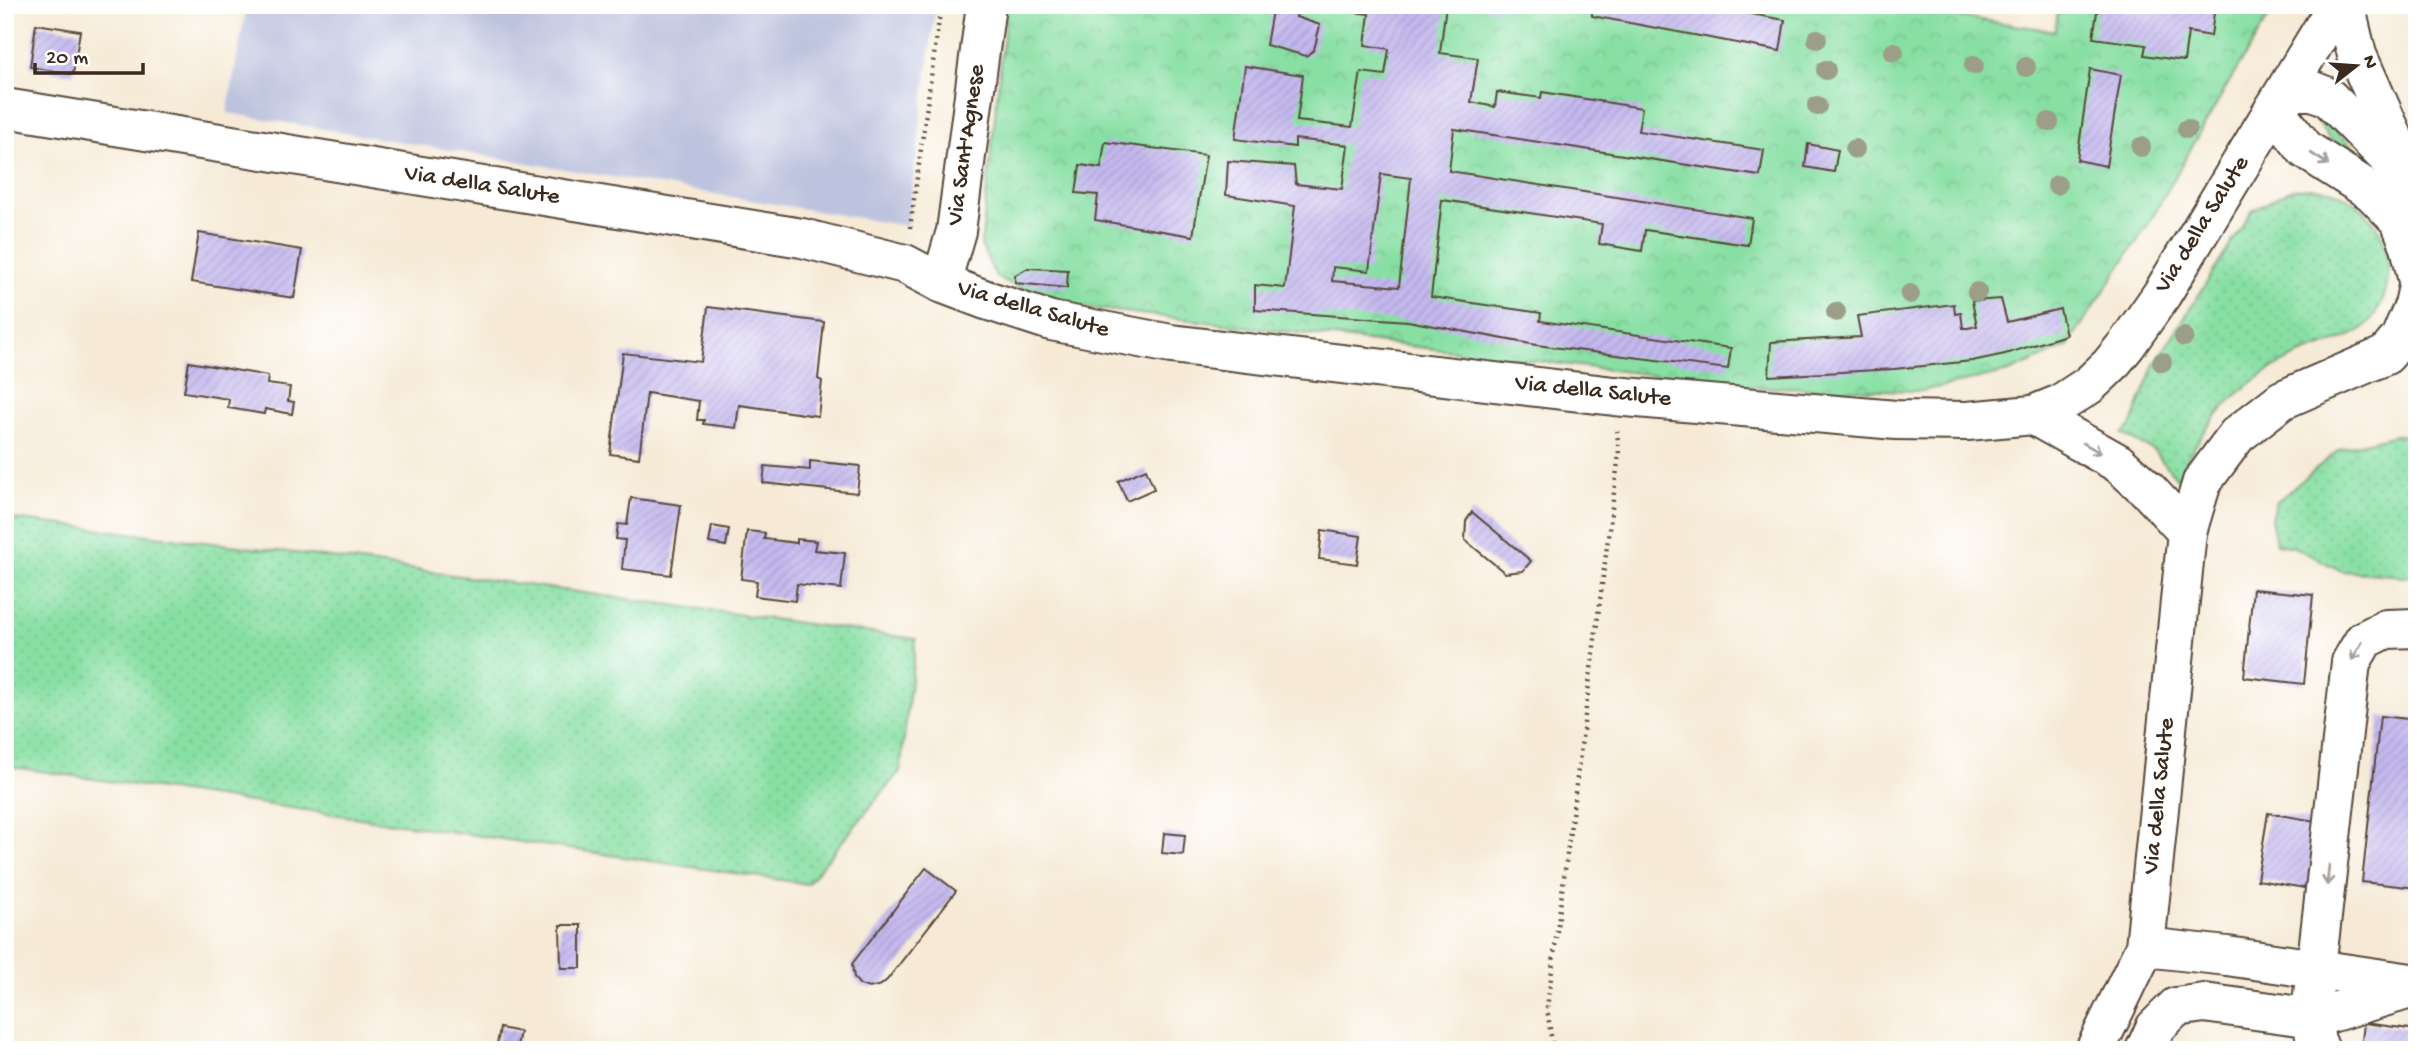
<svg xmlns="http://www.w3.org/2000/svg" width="2422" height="1055" viewBox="0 0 2422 1055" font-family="'Gochi Hand',sans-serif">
	<defs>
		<pattern id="grass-dots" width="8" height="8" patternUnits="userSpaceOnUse" patternTransform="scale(1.75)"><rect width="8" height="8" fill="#87dfa3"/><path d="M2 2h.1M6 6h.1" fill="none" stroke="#75c08c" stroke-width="1.8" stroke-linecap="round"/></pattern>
		<pattern id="park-crowns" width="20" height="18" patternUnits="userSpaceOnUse" patternTransform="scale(1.75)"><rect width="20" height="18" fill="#87dfa3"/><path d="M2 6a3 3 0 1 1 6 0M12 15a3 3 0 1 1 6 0" fill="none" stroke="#75c08c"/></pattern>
		<pattern id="building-hatch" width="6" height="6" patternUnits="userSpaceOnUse" patternTransform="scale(1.75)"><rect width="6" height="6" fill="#c4b8ee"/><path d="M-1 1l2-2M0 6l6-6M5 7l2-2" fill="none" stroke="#a99ecc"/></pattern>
	</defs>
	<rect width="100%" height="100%" fill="#fff"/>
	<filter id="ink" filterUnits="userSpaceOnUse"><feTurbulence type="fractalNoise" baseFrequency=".0143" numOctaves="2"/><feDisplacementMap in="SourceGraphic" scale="14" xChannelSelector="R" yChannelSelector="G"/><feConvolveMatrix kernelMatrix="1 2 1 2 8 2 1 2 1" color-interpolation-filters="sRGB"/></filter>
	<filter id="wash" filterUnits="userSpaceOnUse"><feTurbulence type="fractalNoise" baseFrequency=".00686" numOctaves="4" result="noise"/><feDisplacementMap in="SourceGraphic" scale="28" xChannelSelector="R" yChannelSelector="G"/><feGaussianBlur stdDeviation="1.57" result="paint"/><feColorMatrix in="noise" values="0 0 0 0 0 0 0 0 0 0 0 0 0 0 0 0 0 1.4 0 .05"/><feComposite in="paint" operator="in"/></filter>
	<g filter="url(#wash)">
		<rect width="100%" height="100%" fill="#f6ead6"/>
		<path fill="#bdc3de" d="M247 5H936L907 226 227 113Z"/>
		<g fill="url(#grass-dots)" stroke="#618460" stroke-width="2">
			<path d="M2319 114 2380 173C2360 159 2322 143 2317 117Z"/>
			<path d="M2312 188C2319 189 2327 189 2333 191 2387 211 2407 278 2369 322 2354 340 2329 343 2307 352 2244 377 2206 418 2177 479L2154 451 2122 434 2131 426 2155 364 2252 211 2292 189Z"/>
			<path d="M2396 435 2417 436V577L2342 571 2294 547 2276 544 2271 518 2276 502 2340 449Z"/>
			<path d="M5 518 288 552 916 639 900 771 807 884 5 766Z"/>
		</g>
		<path fill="url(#park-crowns)" stroke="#618460" stroke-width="2" d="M1007 5H1880L2055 31 2059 5H2276L2225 89 2147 226 2067 347 2009 372 1922 391 1754 387 1082 307 1031 293 996 277 981 245Z"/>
		<g id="blocks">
			<g fill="url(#building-hatch)" fill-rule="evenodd">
				<path d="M1273 5H1299L1296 17 1320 25 1314 50 1306 56 1266 45Z"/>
				<path d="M1353 5H1446L1440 53 1478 58 1471 102 1495 107 1497 92 1541 98 1542 92 1642 108 1638 131 1764 150 1760 176 1454 129 1449 171 1752 218 1748 245 1645 230 1642 251 1599 244 1602 224 1442 200 1431 297 1541 313 1540 321 1731 348 1728 369 1536 345 1408 321 1255 310V285L1285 288 1295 206 1226 195 1228 161 1294 166 1296 184 1342 189 1348 145 1295 139V147L1235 139 1245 66 1303 75 1297 121 1352 127 1361 72 1385 75 1389 49 1365 45 1369 14 1352 12ZM1381 174 1411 178 1399 287 1332 281 1333 267 1369 271Z"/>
				<path d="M1474 5H1501L1500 10Z"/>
				<path d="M1592 5H1677L1718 8 1785 20 1780 51 1592 16Z"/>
				<path d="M2098 5H2215L2211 36 2188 32 2184 61 2144 55 2146 45 2093 38Z"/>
				<path d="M36 24 80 31 73 74 30 67Z"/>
				<path d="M2090 69 2121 75 2106 166 2077 160Z"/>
				<path d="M1105 142 1206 155 1193 236 1095 220 1098 195 1076 193 1080 165 1101 168Z"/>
				<path d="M1808 144 1838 150 1834 172 1805 167Z"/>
				<path d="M199 233 302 250 294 298 191 282Z"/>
				<path d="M1028 268 1068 270 1067 288 1015 283V275Z"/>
				<path d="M2001 299 2007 322 2060 309 2066 335 2005 354 1972 361 1894 369 1769 376 1771 342 1861 337 1857 316 1954 304 1955 314 1961 313 1963 328H1968L1977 326 1972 301Z"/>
				<path d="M708 307 824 322 818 379 822 381 818 416 739 405 736 428 703 424 704 420H697L699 401 647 393 639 458 610 454 623 353 701 362Z"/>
				<path d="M189 362 268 376 267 384 290 387 288 401 294 402 292 414 265 409 264 414 228 408 229 399 184 392Z"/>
				<path d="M810 461 860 466 857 493 763 483 765 466 810 470Z"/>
				<path d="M1146 469 1154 489 1127 501 1118 481Z"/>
				<path d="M631 498 681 505 671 575 622 569 625 540 616 539 618 524 627 525Z"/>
				<path d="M1472 512 1531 561 1523 571 1505 573 1465 540 1466 521Z"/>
				<path d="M712 526 729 529 726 546 709 543Z"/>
				<path d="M1322 530 1361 536 1357 564 1319 559Z"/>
				<path d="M747 531 765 533 764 539 797 543V539L816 541 814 550 845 553 841 589 797 584 795 601 755 596 757 581 741 579Z"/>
				<path d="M2253 589 2313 595 2304 684 2244 677Z"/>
				<path d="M2380 716 2417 720V888L2362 882Z"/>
				<path d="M2268 813 2328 823 2317 890 2257 880Z"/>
				<path d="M1164 833 1185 835 1183 855 1162 853Z"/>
				<path d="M926 868 956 891 887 980 881 985 869 988 860 985 854 978 852 964Z"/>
				<path d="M560 925H581V968H561Z"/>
				<path d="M2364 1023 2417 1030V1050H2361Z"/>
				<path d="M500 1028 520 1032 516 1050H496Z"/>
			</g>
		</g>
	</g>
	<g filter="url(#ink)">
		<use href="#blocks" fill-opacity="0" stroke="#57473a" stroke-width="2"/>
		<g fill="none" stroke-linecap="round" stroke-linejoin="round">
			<defs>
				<g id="minor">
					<path d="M2345 5 2357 55 2392 134 2398 153 2399 170 2411 194 2417 217"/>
					<path d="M2286 91H2313L2328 97 2396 166"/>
					<path d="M5 108 802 238 905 264 941 283 986 300 1051 321 1171 344 1614 396 1896 420 1967 421 2033 415 2060 404 2089 385 2110 365 2127 344 2162 294 2337 5"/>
					<path d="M2274 109 2306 150 2372 192 2400 221 2410 246 2417 277"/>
					<path d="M941 283 956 231 986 5"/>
					<path d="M2033 415 2118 463 2148 490 2187 532"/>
					<path d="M2145 947 2227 956 2411 983"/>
					<path d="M2095 1050 2145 947 2187 532 2202 482 2237 435 2282 400 2386 355 2400 338 2414 305 2417 291"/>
					<path d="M2145 1050 2155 1028 2176 1007 2204 1003 2314 1018 2417 987"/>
					<path d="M2320 1050 2315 1038 2312 1004 2351 662 2364 640 2386 629 2417 628"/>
				</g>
			</defs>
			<use href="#minor" stroke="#57473a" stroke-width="42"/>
			<g stroke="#57473a" stroke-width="4.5" stroke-dasharray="2 5" stroke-linecap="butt">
				<path d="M910 228 941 5"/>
				<path d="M1553 1050 1547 1008 1619 454 1617 431"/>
			</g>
			<use href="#minor" stroke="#fff" stroke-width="38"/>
		</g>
		<g fill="#9c9e87">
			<circle cx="1817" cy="39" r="10"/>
			<circle cx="1894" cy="52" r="10"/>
			<circle cx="1974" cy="65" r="10"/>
			<circle cx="2026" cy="67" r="10"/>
			<circle cx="1826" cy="70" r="10"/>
			<circle cx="1817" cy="106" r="10"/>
			<circle cx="2049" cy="122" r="10"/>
			<circle cx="2187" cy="129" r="10"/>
			<circle cx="2141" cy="147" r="10"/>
			<circle cx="1855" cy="149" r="10"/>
			<circle cx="2057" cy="185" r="10"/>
			<circle cx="1977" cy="292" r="10"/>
			<circle cx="1910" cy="294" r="10"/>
			<circle cx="1836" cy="312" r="10"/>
			<circle cx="2184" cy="337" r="10"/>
			<circle cx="2162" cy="362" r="10"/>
		</g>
		<defs><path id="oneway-shaft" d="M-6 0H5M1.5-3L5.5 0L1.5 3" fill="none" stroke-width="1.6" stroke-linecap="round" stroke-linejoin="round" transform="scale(1.75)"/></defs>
		<g stroke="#a79f9a">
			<use href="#oneway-shaft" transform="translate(2320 159) rotate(33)"/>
			<use href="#oneway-shaft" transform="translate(2092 448) rotate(30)"/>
			<use href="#oneway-shaft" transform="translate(2357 651) rotate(120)"/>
			<use href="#oneway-shaft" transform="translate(2328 875) rotate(96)"/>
		</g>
	</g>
	<g text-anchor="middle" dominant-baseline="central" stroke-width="5" stroke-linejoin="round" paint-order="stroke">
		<g font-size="24" fill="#3b2a1e" stroke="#fff">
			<text transform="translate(967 145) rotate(-82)">Via Sant'Agnese</text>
			<text transform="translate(482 186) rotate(9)">Via della Salute</text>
			<text transform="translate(2203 225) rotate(-58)">Via della Salute</text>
			<text transform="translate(1033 310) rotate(16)">Via della Salute</text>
			<text transform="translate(1593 392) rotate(6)">Via della Salute</text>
			<text transform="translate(2160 796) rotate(-84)">Via della Salute</text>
		</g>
	</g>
	<rect width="2422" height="1055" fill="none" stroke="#fff" stroke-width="28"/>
	<g transform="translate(2356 66) rotate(73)" stroke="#ffffff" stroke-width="5" paint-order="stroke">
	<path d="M0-5L12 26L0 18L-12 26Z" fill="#3b2a1e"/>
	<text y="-10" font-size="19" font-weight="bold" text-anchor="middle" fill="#3b2a1e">N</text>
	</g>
	<path d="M35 63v10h108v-10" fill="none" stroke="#3b2a1e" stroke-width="3.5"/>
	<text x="46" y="63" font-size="21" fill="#3b2a1e" stroke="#ffffff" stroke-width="5" paint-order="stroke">20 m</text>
</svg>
